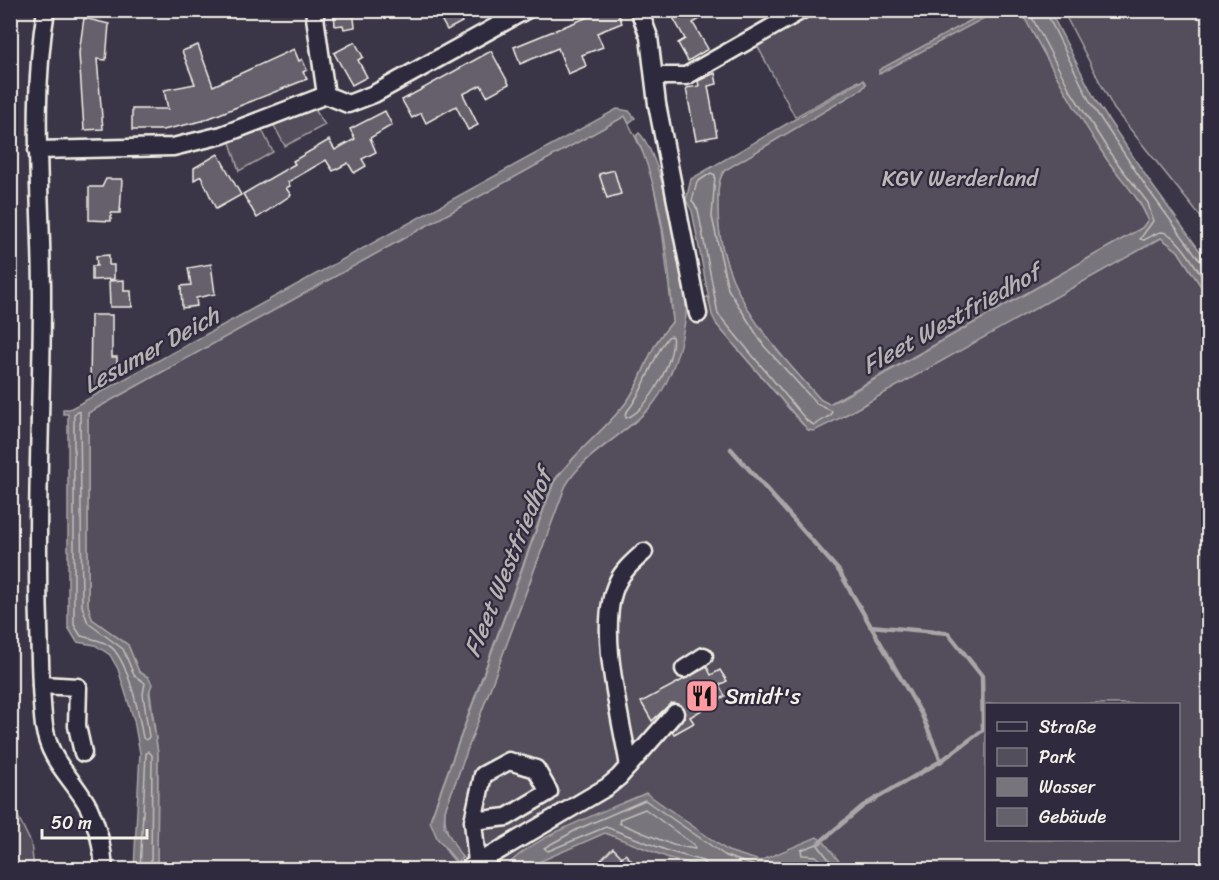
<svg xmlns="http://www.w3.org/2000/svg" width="1219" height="880" viewBox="0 0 1219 880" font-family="Sriracha,sans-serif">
	<rect width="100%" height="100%" fill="#3b3647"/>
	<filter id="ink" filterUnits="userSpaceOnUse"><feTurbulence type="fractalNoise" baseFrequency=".0167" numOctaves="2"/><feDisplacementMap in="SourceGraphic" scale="12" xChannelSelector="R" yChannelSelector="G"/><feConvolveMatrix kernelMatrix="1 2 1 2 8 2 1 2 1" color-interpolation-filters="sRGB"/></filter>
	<g filter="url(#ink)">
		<g fill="#534e5c" stroke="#a4a0a2" stroke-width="1.5" fill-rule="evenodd">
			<path d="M819 11H1021C1047 60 1074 108 1104 155 1118 177 1139 195 1148 220L1142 228 829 404 821 400C770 344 716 287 718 205 718 193 717 180 725 170L862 89 866 84 858 81 795 117 757 45Z"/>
			<path d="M1063 11H1208V226L1114 109Z"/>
			<path d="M314 108 325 125 285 146 272 122Z"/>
			<path d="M625 116 650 167 662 229 673 321C667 329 658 338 654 347 644 366 639 387 625 404 603 432 574 453 553 482L430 820 447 852 461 869H157L158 754 148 677 139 672 128 645 92 619 88 605V413Z"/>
			<path d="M260 126 273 152 239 171 229 139Z"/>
			<path d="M1161 238 1178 251 1208 297V869H473C456 852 443 834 445 810L565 487C578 463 600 450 621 433 632 425 643 415 652 405 671 382 686 330 685 300L708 297 717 325 803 425 840 418ZM986 704H1178V840H986Z"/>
			<path d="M10 800 31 843 34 869H11Z"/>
		</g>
		<g fill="#78747b" stroke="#aaa6a7" stroke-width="1.5">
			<path d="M988 11 990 15 879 74V70Z"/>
			<path d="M1021 11H1050L1096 101 1152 185 1208 262V297L1178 251 1161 238 840 418 814 431 808 430 717 325 712 315 692 211 686 200 691 179 863 80 866 84 862 89 725 170C717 180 718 193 718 205 716 286 770 344 821 400L829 404 840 399 1142 228 1148 220C1139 195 1118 177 1104 155 1074 108 1047 60 1021 11Z"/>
			<path d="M617 109 629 111 635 118 629 123 625 116 88 413V605L92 619 128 645 139 672 148 677 152 684 149 693 158 754 157 869H134L140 753 134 720 118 669 110 655 95 645 77 642 68 627V414H63V409H70Z"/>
			<path d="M639 133C662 154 689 282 686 315 682 343 672 381 653 404 627 435 585 451 565 487L445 810 444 826 462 858 457 862 437 838 430 821 554 482C574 453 603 432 625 404 639 387 644 366 654 347 658 338 667 329 673 321 669 259 661 192 636 136Z"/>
			<path d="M646 793 728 851 760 861 817 837 825 843 845 869H821L812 861 798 862 775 869H711L669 858 605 833 525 868 513 869 510 863C536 835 610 809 646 793Z"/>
		</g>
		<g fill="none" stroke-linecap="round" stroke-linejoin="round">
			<g stroke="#c2bfbc" stroke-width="1.5">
				<path d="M1028 10 1070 90 1112 156 1148 203 1153 221 1140 239 1144 240C1149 238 1156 232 1162 232 1178 233 1200 274 1208 286"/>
				<path d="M1045 10 1091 104 1147 188 1201 262 1208 264"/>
				<path d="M711 173 715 175 712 217 728 289 764 346 817 404 832 411 831 415 814 425 807 421 718 314 698 210 692 201 697 182Z"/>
				<path d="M672 336C677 357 647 413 626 418L625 414C646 390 650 360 668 337Z"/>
				<path d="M80 411 82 606 88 623 123 649 134 675 145 683 143 694 149 737 146 740 143 738C139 714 130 670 115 651 107 641 93 639 81 636L74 625V414Z"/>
				<path d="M645 809 694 845 695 849 673 845 619 823 620 819Z"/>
				<path d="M140 870 146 754 148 751 152 755 151 870"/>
				<path d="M707 870 703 861 671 852 606 827 548 851 544 848 578 829 645 800 726 856 758 867 772 863 774 870"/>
				<path d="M825 870 824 864 816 856 802 855 801 850 817 844 837 870"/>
			</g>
			<g stroke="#aaa6a7" stroke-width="4.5">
				<path d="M731 449 839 571 922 715 941 761 863 806 819 843"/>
				<path d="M870 626 948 633 982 676 983 730 941 761"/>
			</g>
		</g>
		<g fill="#65616c" stroke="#f4f1e8" stroke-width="1.5">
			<path d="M353 10 355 27 344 29 343 25 335 26 334 11Z"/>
			<path d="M436 10H455L462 22 447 30Z"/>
			<path d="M605 10H617L622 23 597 33 603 47 582 55 586 66 568 74 558 48 520 64 514 47Z"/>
			<path d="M669 10H715L693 23 708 49 688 61 678 43 685 39Z"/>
			<path d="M84 18 109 24 106 60 97 59 103 129 84 130 79 53Z"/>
			<path d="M355 42 363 57 358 60 367 77 352 85 334 53Z"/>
			<path d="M198 45 213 86 294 49 299 61 302 59 307 70 303 72 307 79 202 121 163 130H132V109H168L164 90 195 84 182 51Z"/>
			<path d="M491 51 509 84 487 96 481 85 463 94 478 125 468 130 456 106 426 123 421 113 412 118 402 100Z"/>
			<path d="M715 73 717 84 708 86 717 136 696 140 686 88 699 86 698 81Z"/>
			<path d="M385 111 392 125 370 138 376 152 362 159 366 166 354 173 348 163 333 171 326 160 288 182 290 186 286 188 291 195 257 218 243 194 295 164 293 161 329 140 335 150 355 139 350 129Z"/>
			<path d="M218 154 241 195 216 209 201 176 194 180V168Z"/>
			<path d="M614 170 621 194 607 198 599 174Z"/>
			<path d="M106 179H122L120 213H111V221L89 220V187H102Z"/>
			<path d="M109 255V265H114V279L92 280V266H97L96 256Z"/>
			<path d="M211 264 215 294 196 298 197 306 182 308 181 286 191 285 188 268Z"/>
			<path d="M124 280V291H131L132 307H110L109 281Z"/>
			<path d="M91 315H112V357H117V376H104V385L90 389Z"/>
			<path d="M707 667 711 675 720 670 727 681 719 685 725 696 690 717 694 723 674 734 672 732 685 716 681 705 671 703 652 721 641 702Z"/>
			<path d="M613 848 622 857 610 870H591Z"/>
			<path d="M625 854 635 864 629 870H623L616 863Z"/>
		</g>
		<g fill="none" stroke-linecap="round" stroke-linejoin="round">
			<defs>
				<g id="minor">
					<path d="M46 10C30 105 42 200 42 296 42 404 35 513 39 622 40 657 40 692 44 726 50 764 73 777 89 808 98 827 103 849 104 870"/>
					<path d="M314 10 326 95"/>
					<path d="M639 10 649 37 657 104 698 314"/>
					<path d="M654 76H686L802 10"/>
					<path d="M37 150 173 147 222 135 326 95 348 104 374 94 526 10"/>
					<path d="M684 669 704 656"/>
					<path d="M41 685 78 687 77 726 83 753"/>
					<path d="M629 766C621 718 596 626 617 583 623 570 634 561 644 552"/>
					<path d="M473 821 507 817 549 792 536 769 509 761 483 775 473 821 477 863"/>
					<path d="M466 870 607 787 619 777 675 713"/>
				</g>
			</defs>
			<use href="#minor" stroke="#f4f1e8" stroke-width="21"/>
			<use href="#minor" stroke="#2f2a3d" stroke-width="16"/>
		</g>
	</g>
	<defs>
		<symbol id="restaurant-square" viewBox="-11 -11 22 22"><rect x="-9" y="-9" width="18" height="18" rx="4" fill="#ff9aa2" stroke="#2f2a3d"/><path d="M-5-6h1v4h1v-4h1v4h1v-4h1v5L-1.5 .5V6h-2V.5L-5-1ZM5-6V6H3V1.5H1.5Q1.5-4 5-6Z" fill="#111"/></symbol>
	</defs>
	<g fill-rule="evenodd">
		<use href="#restaurant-square" x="683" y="677" width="38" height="38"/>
	</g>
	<g text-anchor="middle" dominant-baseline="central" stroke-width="4.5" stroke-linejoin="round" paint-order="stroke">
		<g font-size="22" fill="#bcb8b7" stroke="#2f2a3d">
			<text x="960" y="178">KGV Werderland</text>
		</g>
		<g font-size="22" fill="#f4f1e8" stroke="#2f2a3d" text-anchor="start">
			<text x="725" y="696">Smidt's</text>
		</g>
		<g font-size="24" font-style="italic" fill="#b6b2b2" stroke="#2f2a3d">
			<text transform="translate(951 319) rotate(-29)">Fleet Westfriedhof</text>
			<text transform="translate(151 350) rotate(-29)">Lesumer Deich</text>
			<text transform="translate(508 563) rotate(-68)">Fleet Westfriedhof</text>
		</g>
	</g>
	<rect width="1219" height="880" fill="none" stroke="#2f2a3d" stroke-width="36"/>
	<rect x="18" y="18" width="1183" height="844" fill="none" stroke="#f4f1e8" stroke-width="2" filter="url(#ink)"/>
	<rect x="985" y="703" width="195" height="138" fill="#2f2a3d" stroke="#7e7a81" stroke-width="1.5"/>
	<rect x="997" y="722" width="30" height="9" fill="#2f2a3d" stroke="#7e7a81" stroke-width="1.5"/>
	<text x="1039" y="733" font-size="18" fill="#f4f1e8">Straße</text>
	<rect x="997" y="748" width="30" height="18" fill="#534e5c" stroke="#7e7a81" stroke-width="1.5"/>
	<text x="1039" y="763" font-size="18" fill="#f4f1e8">Park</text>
	<rect x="997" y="778" width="30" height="18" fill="#78747b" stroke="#7e7a81" stroke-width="1.5"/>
	<text x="1039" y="793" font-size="18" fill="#f4f1e8">Wasser</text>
	<rect x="997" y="808" width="30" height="18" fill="#65616c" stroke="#7e7a81" stroke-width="1.5"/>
	<text x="1039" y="823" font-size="18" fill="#f4f1e8">Gebäude</text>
	<path d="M42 829v9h105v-9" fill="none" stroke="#f4f1e8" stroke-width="3"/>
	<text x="51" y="829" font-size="18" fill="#f4f1e8" stroke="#2f2a3d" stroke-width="4.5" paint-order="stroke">50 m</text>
</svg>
